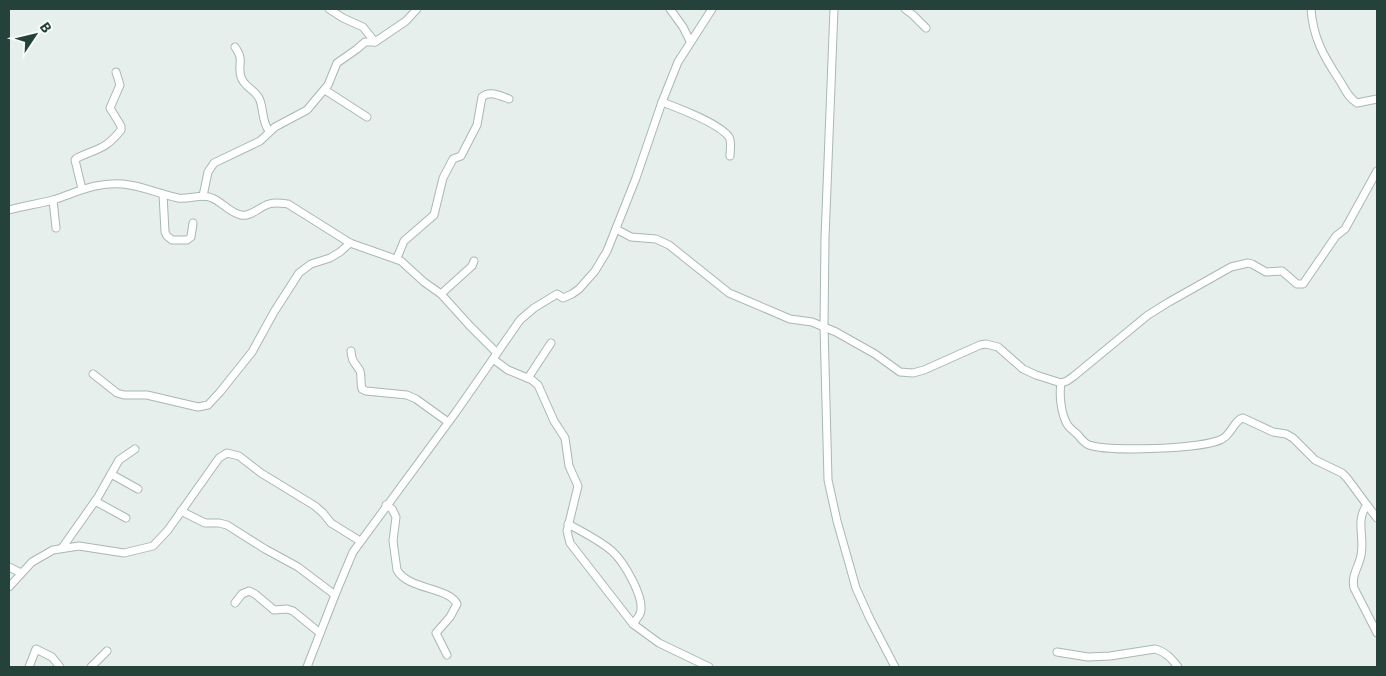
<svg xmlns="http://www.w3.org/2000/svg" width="1386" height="676" viewBox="0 0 1386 676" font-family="'Noto Sans',sans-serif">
	<rect width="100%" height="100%" fill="#e6efeb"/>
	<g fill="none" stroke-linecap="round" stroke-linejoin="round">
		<defs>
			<g id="minor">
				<path d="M329 9 343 18 363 27 375 42"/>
				<path d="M670 9 683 27 690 41"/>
				<path d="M834 9 825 238 824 326 828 480 837 521 856 588 870 619 895 667"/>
				<path d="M905 9 913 15 926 28"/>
				<path d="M1311 9C1313 37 1323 55 1338 78 1345 88 1347 97 1357 103L1377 99"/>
				<path d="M235 47C245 61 237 64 241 77 244 87 254 89 259 98 264 108 261 120 269 131"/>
				<path d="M325 90 367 117"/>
				<path d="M662 102C678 108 719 123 729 137 732 142 730 150 730 156"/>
				<path d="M82 189 75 160 77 158C98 148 105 150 121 130V126L110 108 120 85 116 72"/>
				<path d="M163 194 165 232 167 236 172 240H187L191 237 193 223"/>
				<path d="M203 196 208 172 214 163 260 141 275 127 307 110 328 85 337 63 357 49 365 42H375L406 21 417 9"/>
				<path d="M53 200 56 228"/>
				<path d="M9 210C23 206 38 204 53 200 78 192 95 182 123 184 143 186 159 194 178 198 189 200 201 193 212 198 222 202 230 213 241 215 251 217 259 207 269 204 275 202 281 203 288 204L350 243 401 261 424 282 441 294 470 326 497 353"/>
				<path d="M616 229 631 237 656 239 669 245 729 293 790 319 812 322 836 332 875 354 900 372 913 373 924 370 980 345 986 344 998 347 1023 369 1036 375 1061 383 1067 381 1074 376 1148 315 1169 302 1231 267 1248 263 1252 264 1266 272 1282 271 1297 284H1303L1336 236 1345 229 1377 171"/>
				<path d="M397 258 404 241 434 215 443 178 453 159 461 156 477 125 482 97C490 90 501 96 509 99"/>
				<path d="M441 294 472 266 474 261"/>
				<path d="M351 351C352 363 355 362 360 371 362 377 360 383 362 389L366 391 407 395 416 399 448 422"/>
				<path d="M493 359 508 370 532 380 538 385 554 421 565 438 569 466 578 486 567 531 570 543 633 624 659 643 709 667"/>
				<path d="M93 374 117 393 124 395H147L198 407 208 405 220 392 252 352 274 312 299 273 311 264 330 258 340 252 350 243"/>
				<path d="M528 378 551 343"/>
				<path d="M1061 383C1059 395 1061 413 1067 424 1069 428 1074 431 1078 435 1081 439 1084 443 1089 445 1108 452 1205 449 1222 439 1232 434 1234 420 1243 418L1273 432 1286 434 1293 438 1315 460 1342 473 1347 478 1367 505"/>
				<path d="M111 474 138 489"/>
				<path d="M95 501 126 518"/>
				<path d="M386 505 392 509 396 517 393 541 397 570C408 590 449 587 457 604L450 617 436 633 447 655"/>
				<path d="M181 511 205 523H219L227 525 265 549 298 567 335 595"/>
				<path d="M1377 518 1367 505C1355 520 1365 538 1361 555 1359 567 1351 575 1354 588L1377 633"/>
				<path d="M568 524C583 532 599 540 612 551 624 562 646 599 640 614 638 618 635 621 633 624"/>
				<path d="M62 548 98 497 119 460 135 449"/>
				<path d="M9 567 21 573"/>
				<path d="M9 587 32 562 53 550 79 546 124 553 153 546 168 530 219 458 227 453 239 456 261 473 315 506 323 513 331 523 360 541"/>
				<path d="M235 603 242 594 249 591 255 594 274 610 287 609 293 611 320 633"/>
				<path d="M1057 652 1088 657 1110 656 1155 649C1166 652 1172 659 1178 667"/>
				<path d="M29 667 36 649 52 657 60 667"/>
				<path d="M91 667 107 651"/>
				<path d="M307 667 335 595 353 552 456 412 520 320 534 308 557 294 563 298 572 294 579 289 595 271 607 251 636 178 662 102 678 62 712 9"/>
			</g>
		</defs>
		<use href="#minor" stroke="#a8b8b2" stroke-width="9"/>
		<use href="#minor" stroke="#fff" stroke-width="7"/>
	</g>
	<rect width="1386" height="676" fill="none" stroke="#24423a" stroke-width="20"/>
	<g transform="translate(35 35) rotate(55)" stroke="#f7fbf9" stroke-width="4" paint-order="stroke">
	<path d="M0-4L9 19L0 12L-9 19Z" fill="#24423a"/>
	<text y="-8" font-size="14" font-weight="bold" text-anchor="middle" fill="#24423a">B</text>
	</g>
</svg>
